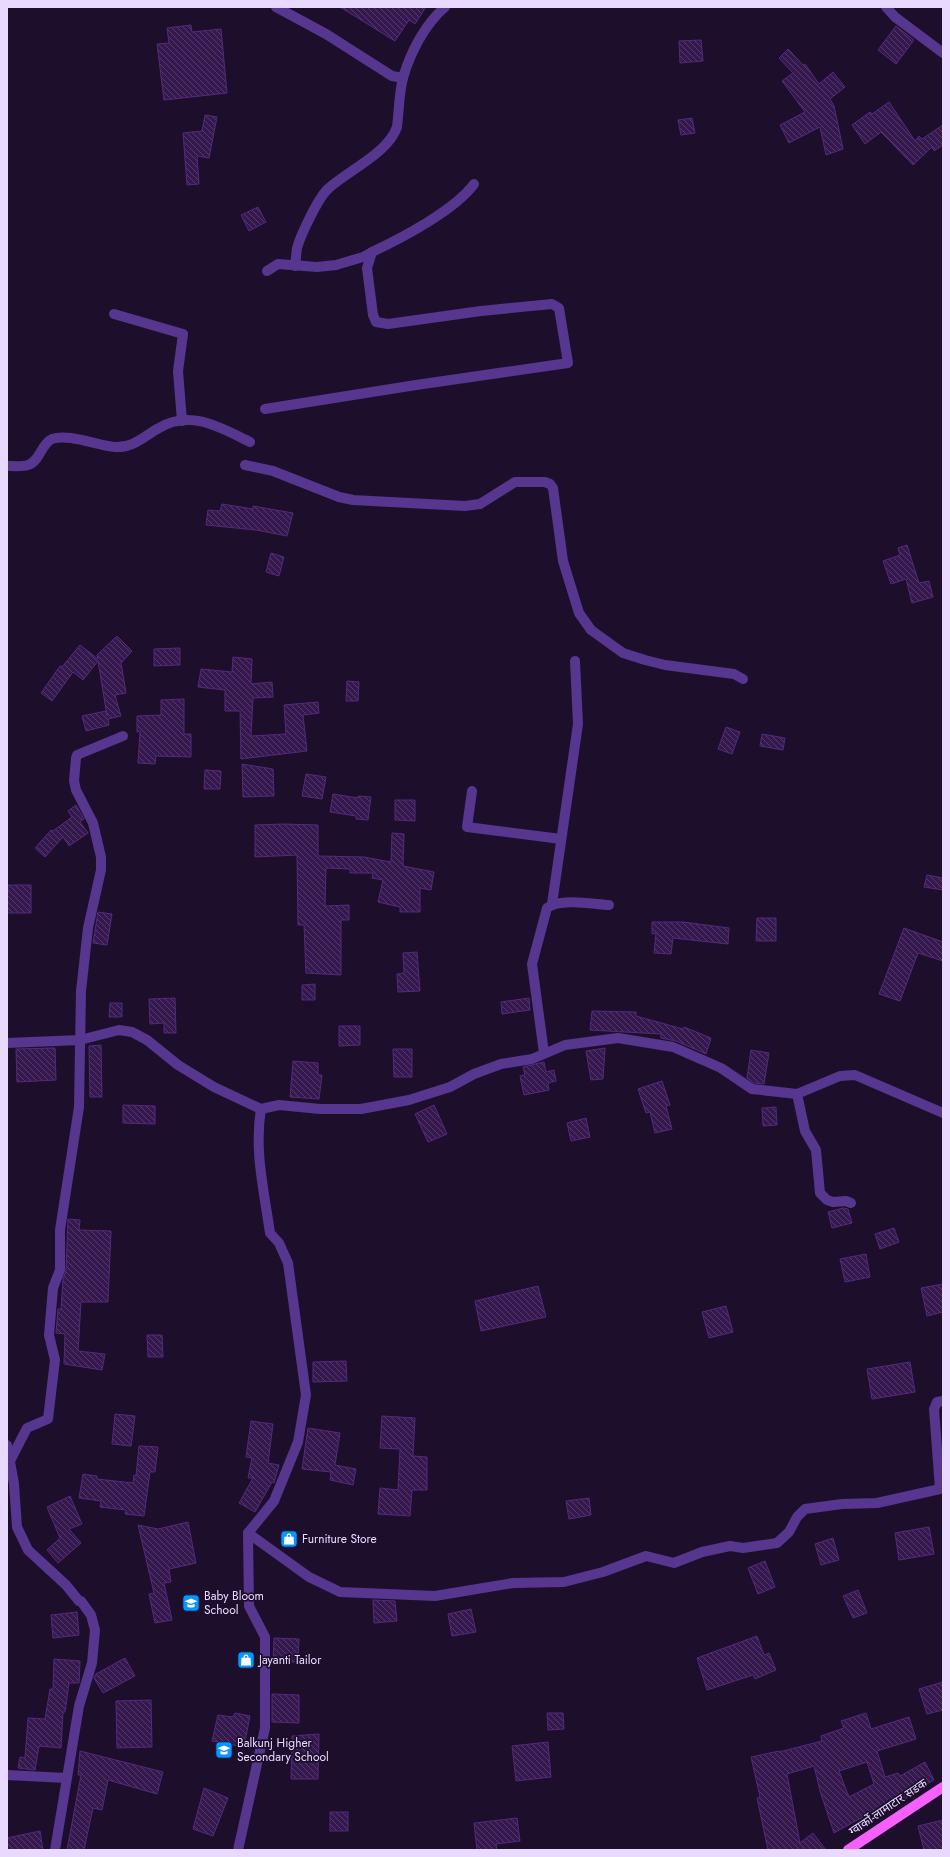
<svg xmlns="http://www.w3.org/2000/svg" width="950" height="1857" viewBox="0 0 950 1857" font-family="Jost,'Noto Sans Devanagari',sans-serif">
	<defs>
		<pattern id="building-back-hatch" width="6" height="6" patternUnits="userSpaceOnUse"><rect width="6" height="6" fill="#35194e"/><path d="M-1 5l2 2M0 0l6 6M5-1l2 2" fill="none" stroke="#523a69"/></pattern>
	</defs>
	<rect width="100%" height="100%" fill="#1d0f2c"/>
	<g fill="url(#building-back-hatch)" stroke="#54297c" fill-rule="evenodd">
		<path d="M340 7H426L415 24 409 20 395 41Z"/>
		<path d="M191 25 192 32 221 29 227 93 164 100 157 44 169 43 167 28Z"/>
		<path d="M896 26 914 40 896 64 878 50Z"/>
		<path d="M701 40 703 61 680 63 679 41Z"/>
		<path d="M788 49 803 65 805 64 819 84 833 72 845 87 830 99 834 106 843 149 826 155 820 127 789 143 780 125 805 112 782 81 793 73 779 58Z"/>
		<path d="M889 102 915 141 919 136 922 139 943 125V145L934 151 932 147 913 165 881 132 865 144 852 125 870 112 872 114Z"/>
		<path d="M205 115 217 117 209 158 197 156 199 184 187 185 183 133 202 131Z"/>
		<path d="M692 118 695 133 681 135 678 120Z"/>
		<path d="M258 207 266 222 249 231 241 215Z"/>
		<path d="M222 504 253 509V506L293 513 287 536 256 530 206 525 208 510 220 511Z"/>
		<path d="M907 545 919 583 929 581 933 597 912 603 906 579 891 584 883 561 900 555 898 548Z"/>
		<path d="M271 553 284 557 279 576 266 572Z"/>
		<path d="M117 636 132 651 121 663 126 693 115 695 121 716 108 719 109 725 86 731 82 716 106 711 107 716 98 661 83 680 73 672 52 701 41 693 60 666 62 667 80 645 98 659 97 655Z"/>
		<path d="M180 648V665L154 666V649Z"/>
		<path d="M233 657 252 659 251 684 272 682 273 697 253 698 251 736 286 734 284 705 318 702 319 713 303 715 307 751 241 759 240 711H225V690L198 687 201 669 232 672Z"/>
		<path d="M347 681 359 682 358 701H346Z"/>
		<path d="M184 699V734H191V757L156 756 155 764 138 763 140 731 137 732V716L161 715V700Z"/>
		<path d="M726 727 740 732 732 754 718 749Z"/>
		<path d="M762 734 785 738 783 750 760 746Z"/>
		<path d="M242 764 273 769 274 796 243 797Z"/>
		<path d="M205 770 221 771 220 789H204Z"/>
		<path d="M306 774 326 777 322 799 302 796Z"/>
		<path d="M333 794 358 798V796L371 797 368 820 356 819V816L330 812Z"/>
		<path d="M395 800H415V821L395 820Z"/>
		<path d="M76 805 84 819 80 822 88 833 69 846 63 837 45 857 35 848 51 830 53 831 72 817 68 811Z"/>
		<path d="M283 824 318 825V856L364 857 391 862 392 833 404 834 403 866 434 872 431 890 420 888V912H400V907L378 902 383 880 372 878 373 873H350V869L326 868 325 906 349 905V920H341V975L306 973 304 925H298L297 855 255 857V825Z"/>
		<path d="M927 875 943 878V890L924 887Z"/>
		<path d="M8 885H31V913H7Z"/>
		<path d="M98 912 112 914 107 945 93 943Z"/>
		<path d="M757 918H776V941H756Z"/>
		<path d="M652 922H683L729 928 728 944 673 938 671 954 654 953 656 933 652 934Z"/>
		<path d="M904 928 943 942V961L918 953 900 1001 879 994Z"/>
		<path d="M417 952 420 991 398 992 397 974 404 973 403 953Z"/>
		<path d="M315 984V1000H302V985Z"/>
		<path d="M175 998 176 1033H164V1023L150 1024 149 999Z"/>
		<path d="M529 998 530 1010 502 1014 501 1002Z"/>
		<path d="M110 1003H122V1017H109Z"/>
		<path d="M592 1011 636 1012V1016L683 1029 684 1027 711 1038 706 1054 676 1041 661 1038V1034L590 1030Z"/>
		<path d="M339 1026H360V1045L339 1046Z"/>
		<path d="M101 1045 102 1097H90L89 1046Z"/>
		<path d="M55 1048 56 1080 17 1082 16 1049Z"/>
		<path d="M605 1048 603 1079 591 1080 586 1051Z"/>
		<path d="M393 1049H412V1077H394Z"/>
		<path d="M751 1050 769 1053 764 1084 754 1083 747 1078Z"/>
		<path d="M293 1061 318 1063V1075H322L319 1099 290 1097Z"/>
		<path d="M544 1062 546 1072 554 1070 556 1081 548 1083 549 1090 524 1095 520 1076 525 1075 523 1067Z"/>
		<path d="M662 1081 670 1105 666 1106 672 1129 655 1133 650 1112 646 1113 638 1089Z"/>
		<path d="M123 1105 155 1106V1124L123 1123Z"/>
		<path d="M434 1105 447 1134 428 1142 415 1114Z"/>
		<path d="M776 1107 777 1125 763 1126 762 1108Z"/>
		<path d="M586 1118 590 1137 571 1141 567 1123Z"/>
		<path d="M843 1208 848 1209 852 1223 832 1228 828 1212Z"/>
		<path d="M68 1219 80 1220 79 1230 111 1231 108 1302H81L78 1351 105 1354 102 1370 64 1364 65 1334 56 1333 58 1309H61L63 1279 66 1270Z"/>
		<path d="M894 1228 899 1242 880 1249 875 1234Z"/>
		<path d="M866 1254 870 1277 845 1282 840 1259Z"/>
		<path d="M943 1284V1312L927 1316 921 1288Z"/>
		<path d="M538 1286 546 1317 481 1331 475 1301Z"/>
		<path d="M726 1306 733 1332 709 1338 702 1312Z"/>
		<path d="M147 1335H162L163 1357H148Z"/>
		<path d="M346 1361 347 1381 313 1382V1362Z"/>
		<path d="M910 1362 915 1392 872 1399 867 1369Z"/>
		<path d="M115 1414 135 1416 131 1446 112 1444Z"/>
		<path d="M382 1416 415 1418 413 1456 427 1457V1490H412L410 1516 378 1514 380 1488 398 1490 400 1449 380 1448Z"/>
		<path d="M251 1421 273 1424 268 1463 279 1465 274 1483 272 1482 255 1512 239 1503 253 1478H248L252 1458 246 1457Z"/>
		<path d="M308 1428 340 1433 335 1465 356 1469 353 1485 330 1480 331 1472 302 1469Z"/>
		<path d="M139 1446 158 1447 155 1472H150L144 1516 125 1514 126 1510 100 1507 101 1501 79 1498 83 1474 97 1476V1479L133 1483 134 1475 136 1476Z"/>
		<path d="M70 1496 82 1524 69 1529 81 1543 58 1563 47 1550 60 1538 47 1507Z"/>
		<path d="M589 1498 591 1515 569 1519 566 1501Z"/>
		<path d="M188 1522 196 1563 169 1569 171 1582 164 1583 172 1620 155 1623 149 1594 154 1593 138 1525 158 1529Z"/>
		<path d="M929 1527 934 1554 899 1560 895 1533Z"/>
		<path d="M833 1538 839 1560 821 1565 815 1544Z"/>
		<path d="M765 1561 775 1587 758 1594 748 1568Z"/>
		<path d="M858 1590 867 1613 853 1618 843 1596Z"/>
		<path d="M373 1600 395 1601 397 1621 374 1623Z"/>
		<path d="M471 1609 476 1632 452 1636 448 1614Z"/>
		<path d="M77 1612 79 1635 53 1638 51 1615Z"/>
		<path d="M757 1636 764 1655 769 1653 776 1670 755 1679 753 1675 707 1690 697 1658Z"/>
		<path d="M274 1638 299 1639 298 1662H273Z"/>
		<path d="M125 1658 135 1676 103 1693 94 1678 96 1674Z"/>
		<path d="M54 1659 80 1661 79 1683H69L65 1712H63L61 1748 39 1746 35 1770 18 1768 20 1757 25 1758 28 1718 45 1719 50 1689H53Z"/>
		<path d="M943 1682V1710L927 1714 919 1689Z"/>
		<path d="M272 1694 299 1695V1723L272 1722Z"/>
		<path d="M151 1700 152 1747 117 1748 116 1701Z"/>
		<path d="M235 1713 250 1716 244 1747 212 1741 218 1715 233 1717Z"/>
		<path d="M547 1713H563L564 1729 548 1730Z"/>
		<path d="M866 1713 871 1729 909 1717 916 1739 877 1751 885 1777 898 1773 900 1776 925 1762 934 1780 906 1795 907 1798 881 1807 834 1833 820 1791 814 1766 787 1774 800 1843 813 1833 826 1850H768L757 1798 760 1797 751 1757 779 1751V1752L822 1741 821 1736 844 1728 841 1721ZM867 1762 874 1784 849 1797 839 1771Z"/>
		<path d="M319 1734 318 1779H291L292 1736Z"/>
		<path d="M548 1742 551 1777 516 1781 512 1746Z"/>
		<path d="M80 1751 163 1772 157 1794 108 1780 102 1810 93 1808 84 1850H67L81 1775H78Z"/>
		<path d="M204 1788 228 1798 213 1836 193 1829Z"/>
		<rect x="330" y="1812" width="18" height="19"/>
		<path d="M517 1818 520 1841 496 1844 497 1850H477L474 1823Z"/>
		<path d="M943 1820V1850H924L918 1826Z"/>
		<path d="M40 1831 43 1850H7V1838Z"/>
	</g>
	<g fill="none" stroke-linecap="round" stroke-linejoin="round">
		<g stroke="#56368e" stroke-width="10">
			<path d="M276 7 326 34 392 76 403 78"/>
			<path d="M886 7 895 17 943 53"/>
			<path d="M295 266C296 260 296 254 297 248 301 234 319 196 329 188 349 170 388 153 397 127 399 111 399 93 403 78 410 53 425 24 445 7"/>
			<path d="M267 271 278 264 317 267 336 265 363 257 372 252"/>
			<path d="M114 314 183 334 178 371 182 421"/>
			<path d="M265 409 416 385 568 363 559 308 552 304 481 311 388 324 376 322 373 315 367 268 372 252C402 238 455 210 474 184"/>
			<path d="M245 465 273 471 339 497 353 500 465 506 480 504 515 482H545L550 484 553 488 563 561 579 613 591 630 623 653 645 660 665 665 734 674 743 679"/>
			<path d="M7 466C13 466 22 467 28 465 40 461 41 444 52 439 69 433 98 446 115 447 134 448 144 436 159 428 191 409 221 428 250 442"/>
			<path d="M472 791 467 827 561 839"/>
			<path d="M552 904 578 724 575 661"/>
			<path d="M7 1043 80 1040 119 1030 132 1032 147 1040 178 1065 214 1087 261 1109 279 1105 320 1109H361L409 1100 450 1087 474 1074 501 1064 532 1059 565 1045 618 1038 673 1047 721 1068 752 1089 797 1094 840 1076 855 1075 943 1113"/>
			<path d="M544 1053 532 964 547 908C561 898 592 904 609 905"/>
			<path d="M797 1094 805 1131 816 1150 820 1193 827 1200 833 1202 846 1201 851 1203"/>
			<path d="M7 1445 14 1484 17 1527 28 1550 66 1585 79 1601H81L91 1615 95 1630 92 1663 79 1706 55 1850"/>
			<path d="M10 1461 27 1428 48 1419 55 1360 49 1335 53 1288 60 1270V1230L79 1107 81 991 88 928 101 870V857L93 823 76 790 74 781 76 758 77 755 123 736"/>
			<path d="M248 1533 309 1577 340 1592 435 1596 513 1583 564 1582 603 1572 646 1556 674 1563 702 1552 730 1546 743 1548 777 1543 789 1532 797 1517 805 1509 842 1504 877 1503 940 1489 934 1409 937 1402 943 1401"/>
			<path d="M7 1775 66 1778"/>
			<path d="M238 1850 265 1728V1637L249 1606 248 1533 274 1501 298 1442 306 1395 288 1263 279 1243 270 1233C264 1191 254 1150 261 1109"/>
		</g>
		<path stroke="#f660ff" stroke-width="10" d="M848 1850 943 1787"/>
	</g>
	<defs>
		<symbol id="shop-square" viewBox="-11 -11 22 22"><rect x="-9" y="-9" width="18" height="18" rx="4" fill="#0596ff" stroke="#1d0f2c"/><path d="M-5-2.5h2.3a2.7 3.5 0 0 1 5.4 0H5L5.5 6h-11ZM-1.5-2.5h3a1.5 2.3 0 0 0-3 0Z" fill="#fff"/></symbol>
		<symbol id="school-square" viewBox="-11 -11 22 22"><rect x="-9" y="-9" width="18" height="18" rx="4" fill="#0596ff" stroke="#1d0f2c"/><path d="M0-5L7-2L0 1L-7-2ZM-4 1L0 2.5L4 1V4Q0 6-4 4Z" fill="#fff"/></symbol>
	</defs>
	<g fill-rule="evenodd">
		<use href="#shop-square" x="279" y="1529" width="20" height="20"/>
		<use href="#school-square" x="181" y="1593" width="20" height="20"/>
		<use href="#shop-square" x="236" y="1650" width="20" height="20"/>
		<use href="#school-square" x="214" y="1740" width="20" height="20"/>
	</g>
	<g text-anchor="middle" dominant-baseline="central" stroke-width="3.5" stroke-linejoin="round" paint-order="stroke">
		<g font-size="12" fill="#ead9ff" stroke="#1d0f2c" text-anchor="start">
			<text x="302" y="1539">Furniture Store</text>
			<text x="204" y="1596">Baby Bloom<tspan x="204" dy="14">School</tspan></text>
			<text x="259" y="1660">Jayanti Tailor</text>
			<text x="237" y="1743">Balkunj Higher<tspan x="237" dy="14">Secondary School</tspan></text>
		</g>
		<g font-size="12" fill="#ead9ff" stroke="#1d0f2c">
			<text transform="translate(888 1807) rotate(-34)">ग्वार्को-लामाटार सडक</text>
		</g>
	</g>
	<rect width="950" height="1857" fill="none" stroke="#ead9ff" stroke-width="16"/>
</svg>
